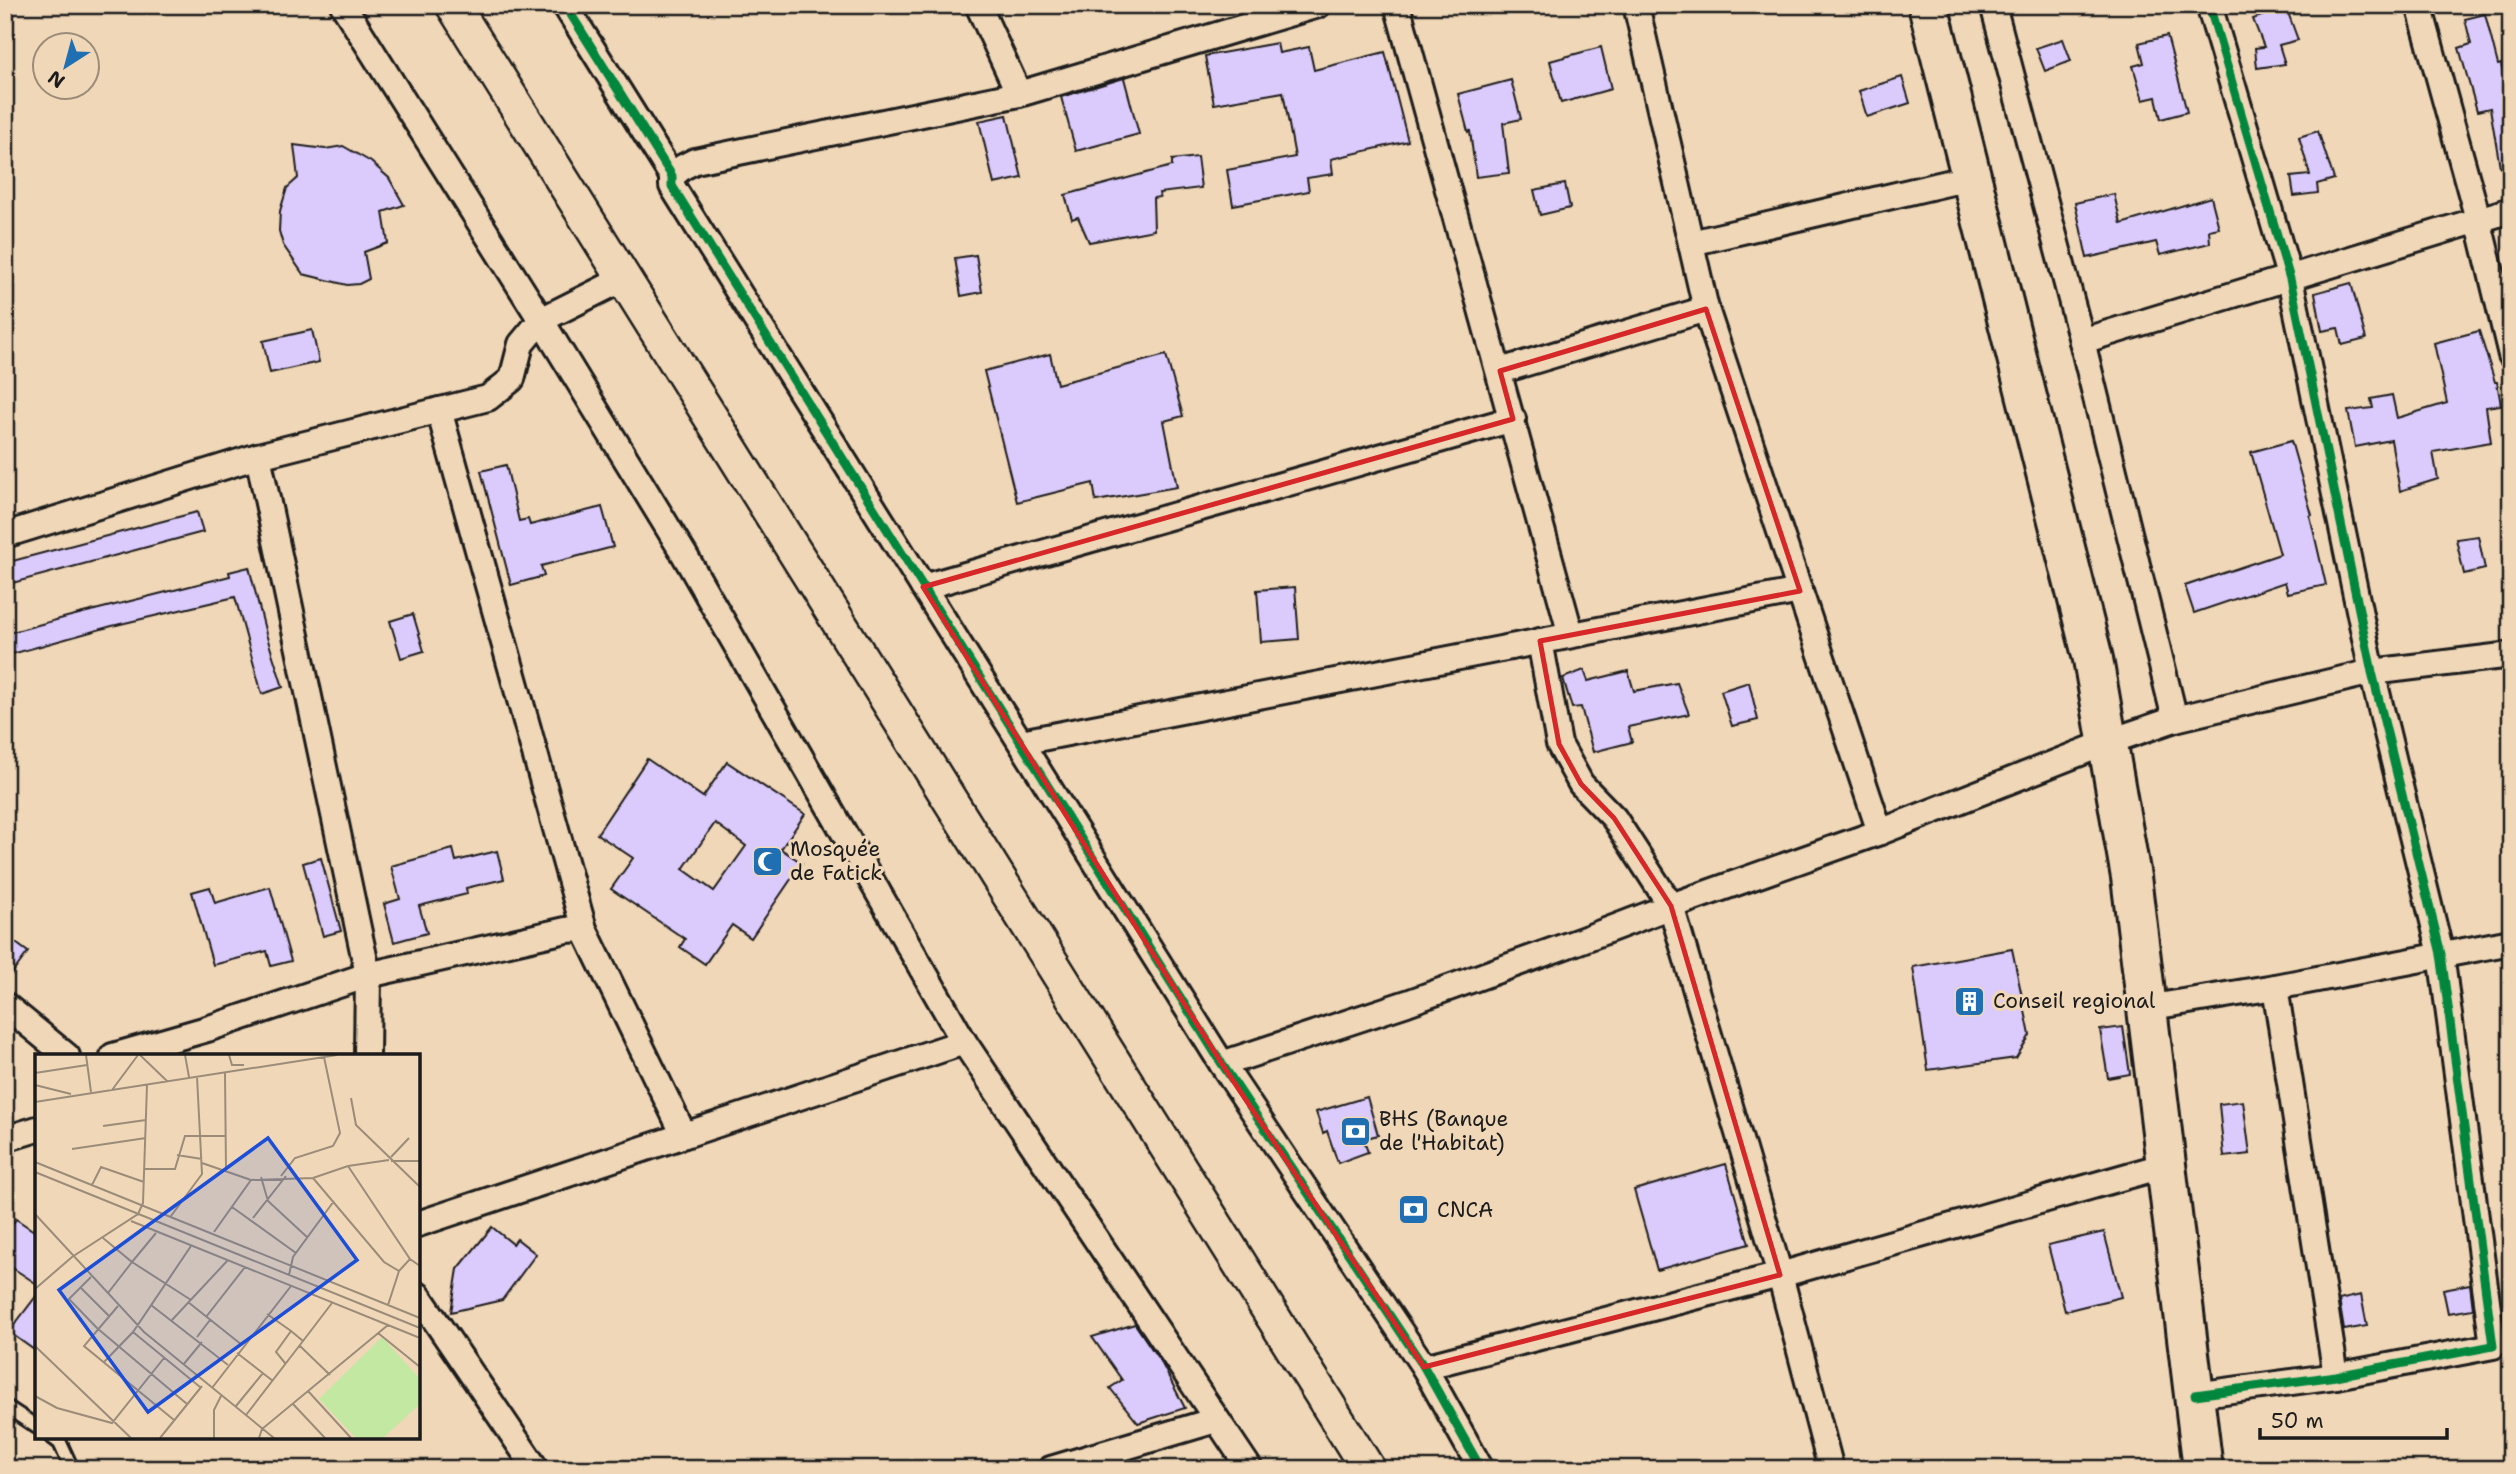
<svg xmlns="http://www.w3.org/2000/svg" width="2516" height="1474" viewBox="0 0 2516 1474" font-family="'Shantell Sans',sans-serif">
	<rect width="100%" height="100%" fill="#f0d7b8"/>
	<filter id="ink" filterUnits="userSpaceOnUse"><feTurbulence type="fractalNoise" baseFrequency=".0143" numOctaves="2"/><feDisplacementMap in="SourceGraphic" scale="14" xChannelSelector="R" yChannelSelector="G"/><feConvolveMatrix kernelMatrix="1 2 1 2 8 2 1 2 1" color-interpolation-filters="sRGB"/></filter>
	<g filter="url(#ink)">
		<g fill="#dbcafc" stroke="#1c1c1c" stroke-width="2" fill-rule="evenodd">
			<path d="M2286 7 2298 40 2279 45 2285 64 2257 68 2255 48 2264 47 2253 19Z"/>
			<path d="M2485 14 2498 65 2501 64 2507 91 2511 90V166L2500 167 2490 108 2477 111 2459 48 2471 44 2465 19Z"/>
			<path d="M2167 36 2187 112 2161 119 2156 97 2143 100 2133 66 2144 63 2139 43Z"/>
			<path d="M2063 39 2071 61 2045 71 2036 48Z"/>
			<path d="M1277 43 1279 53 1309 47 1314 70 1385 52 1408 141 1331 159 1333 174 1307 178 1309 191 1233 205 1227 170 1295 157 1283 92 1214 104 1205 56Z"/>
			<path d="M1601 47 1611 89 1561 103 1550 61Z"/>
			<path d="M1902 77 1910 103 1867 117 1859 91Z"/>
			<path d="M1124 78 1139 134 1076 151 1061 97Z"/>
			<path d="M1511 80 1521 119 1503 123 1509 173 1476 177 1470 131 1468 132 1458 94Z"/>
			<path d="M1007 115 1022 178 994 184 979 121Z"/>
			<path d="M2318 131 2334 179 2317 184 2318 193 2294 196 2291 177 2310 175 2299 137Z"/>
			<path d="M294 145 325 149 343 146 371 162 389 178 404 205 383 212 388 243 364 252 369 279 359 284 347 285 303 274 283 245 279 231 280 211 287 188 298 178Z"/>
			<path d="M1197 157 1201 188 1159 193 1160 197 1153 198 1154 230 1089 242 1078 217 1072 219 1065 195 1172 166V160Z"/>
			<path d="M1565 184 1570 208 1540 215 1534 190Z"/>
			<path d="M2114 194 2121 224 2211 197 2219 228 2209 230 2210 243 2160 255 2156 242 2087 258 2075 203Z"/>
			<path d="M976 255 982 292 961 296 955 258Z"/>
			<path d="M2351 283 2366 339 2342 345 2338 328 2322 331 2315 293Z"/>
			<path d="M312 330 319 362 270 373 263 341Z"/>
			<path d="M2479 331 2495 382H2497L2501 405 2486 407 2491 442 2433 452 2438 479 2400 491 2391 440 2355 447 2348 411 2373 408 2371 399 2392 395 2397 418 2447 403 2434 343Z"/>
			<path d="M1050 354 1057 384 1166 355 1183 416 1164 421 1177 487 1096 501 1093 483 1017 502 984 371Z"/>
			<path d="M2291 441 2312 515 2310 516 2326 585 2288 593 2285 582 2194 613 2185 586 2280 554 2251 452Z"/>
			<path d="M506 465 519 521 528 519 530 525 602 507 613 547 541 566 544 576 511 585 481 471Z"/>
			<path d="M197 512 203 532 5 585V563Z"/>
			<path d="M2478 536 2485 569 2464 574 2456 539Z"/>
			<path d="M249 567 266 634 283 687 262 694 235 597 112 626 5 656V634L67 617 230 576 229 572Z"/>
			<path d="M1295 587 1299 639 1261 642 1257 590Z"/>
			<path d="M413 614 424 651 401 658 390 621Z"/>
			<path d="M1584 670 1588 681 1628 671 1634 691 1677 683 1689 714 1628 727 1632 742 1593 752 1581 707 1572 708 1563 678Z"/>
			<path d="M1749 682 1758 720 1732 726 1721 691Z"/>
			<path d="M647 759 703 797 727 762 805 814 781 849 802 863 751 938 732 925 705 964 680 947 685 939 611 889 633 858 597 834ZM715 823 746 846 714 891 683 869Z"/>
			<path d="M453 849 456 861 497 851 504 879 466 888 467 894 419 906 427 933 394 942 384 904 400 899 391 866Z"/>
			<path d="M321 858 341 931 323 936 303 863Z"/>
			<path d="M210 887 215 903 270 887 291 961 271 966 267 951 213 965 192 892Z"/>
			<path d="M5 935 28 952 5 983Z"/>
			<path d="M2012 949 2030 1035 2016 1058 1928 1070 1913 967Z"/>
			<path d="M2123 1027 2130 1074 2108 1078 2100 1030Z"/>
			<path d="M1367 1097 1378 1135 1363 1139 1368 1152 1338 1163 1327 1131 1323 1133 1316 1112Z"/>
			<path d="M2243 1101 2250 1154 2224 1157 2219 1104Z"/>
			<path d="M1726 1164 1749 1244 1657 1270 1634 1190Z"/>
			<path d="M16 1219 37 1233V1284L5 1263V1234Z"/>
			<path d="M492 1227 513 1244 517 1239 536 1254 502 1300 451 1312 458 1269Z"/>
			<path d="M2104 1232 2121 1297 2065 1311 2048 1245Z"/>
			<path d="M2470 1284 2473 1309 2448 1313 2443 1289Z"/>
			<path d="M37 1295V1352L9 1332Z"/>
			<path d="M2361 1295 2367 1326 2344 1330 2339 1300Z"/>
			<path d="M1135 1324 1162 1364 1185 1408 1138 1423 1110 1388 1122 1380 1092 1337Z"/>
		</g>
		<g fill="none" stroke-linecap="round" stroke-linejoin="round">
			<defs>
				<g id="lane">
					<path d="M5 1406 37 1427"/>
					<path d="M52 1437 60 1443 72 1469"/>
				</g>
				<g id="street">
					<path d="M343 5 541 320 684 554 964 1042 1250 1469"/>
					<path d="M565 5 672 176V186L1222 1064 1424 1367 1481 1469"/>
					<path d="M978 5 1019 94"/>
					<path d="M1397 5 1571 635"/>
					<path d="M1636 5 1706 309 1880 832"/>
					<path d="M1993 5 2082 341 2175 719"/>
					<path d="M2419 5 2478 219 2511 355"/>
					<path d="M672 176 683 167 695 161 1019 94 1318 5"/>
					<path d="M1691 243 1973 177"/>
					<path d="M2082 341 2511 210"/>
					<path d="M1500 371 1706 309"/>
					<path d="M439 410 584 929 684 1135"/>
					<path d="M258 456 368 975 367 1056"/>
					<path d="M5 535 258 456 488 398 512 379 521 344 541 320 623 279"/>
					<path d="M923 587 1513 419"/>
					<path d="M1540 641 1559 744 1581 784 1614 818 1671 906 1780 1275 2166 1165"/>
					<path d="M1021 742 1800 591"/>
					<path d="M2275 987 2336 1376"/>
					<path d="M5 1005 67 1056"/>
					<path d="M2146 1008 2275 987 2511 942"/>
					<path d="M113 1056 207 1029 368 975 566 930 584 929"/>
					<path d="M1222 1064 1407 1003 1582 940 1671 906 1880 832 2108 742 2175 719 2372 672 2511 655"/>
					<path d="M5 1139 37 1129"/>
					<path d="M418 1224 964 1042"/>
					<path d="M418 1295 536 1469"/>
					<path d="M1424 1367 1780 1275 1831 1469"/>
					<path d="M2195 1395 2336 1376 2493 1346 2441 954 2372 672 2290 279 2209 5"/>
					<path d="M1051 1469 1216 1420"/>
				</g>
				<path id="secondary" d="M453 5 1368 1469"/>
				<path id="primary" d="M1928 5 2093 659 2131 877 2203 1469"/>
			</defs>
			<use href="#lane" stroke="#1c1c1c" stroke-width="18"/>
			<use href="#street" stroke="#1c1c1c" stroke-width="30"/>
			<use href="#secondary" stroke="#1c1c1c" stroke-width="38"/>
			<use href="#primary" stroke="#1c1c1c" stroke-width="44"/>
			<use href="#lane" stroke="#f0d7b8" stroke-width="12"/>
			<use href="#street" stroke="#f0d7b8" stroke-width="24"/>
			<use href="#secondary" stroke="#f0d7b8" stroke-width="33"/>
			<use href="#primary" stroke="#f0d7b8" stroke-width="38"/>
			<defs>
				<g id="cycleway">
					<path d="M565 5 672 176V186L1222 1064 1424 1367 1481 1469"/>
					<path d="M2195 1395 2336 1376 2493 1346 2441 954 2372 672 2290 279 2209 5"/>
				</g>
			</defs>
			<use href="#cycleway" stroke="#f0d7b8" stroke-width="13"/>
			<use href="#cycleway" stroke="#00873e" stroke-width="9"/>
		</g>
	</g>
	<path fill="none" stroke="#d62828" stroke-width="5" stroke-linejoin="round" d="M1706 309 1800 591 1540 641 1559 744 1581 784 1614 818 1671 906 1780 1275 1424 1367 1222 1064 923 587 1513 419 1500 371Z"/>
	<defs>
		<symbol id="mosque-square" viewBox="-11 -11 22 22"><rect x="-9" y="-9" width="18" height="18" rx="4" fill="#1f6fb2" stroke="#f0d7b8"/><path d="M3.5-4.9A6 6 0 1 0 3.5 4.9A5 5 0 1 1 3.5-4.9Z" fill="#fff"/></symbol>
		<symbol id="building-square" viewBox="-11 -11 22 22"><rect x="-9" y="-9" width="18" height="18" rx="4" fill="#1f6fb2" stroke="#f0d7b8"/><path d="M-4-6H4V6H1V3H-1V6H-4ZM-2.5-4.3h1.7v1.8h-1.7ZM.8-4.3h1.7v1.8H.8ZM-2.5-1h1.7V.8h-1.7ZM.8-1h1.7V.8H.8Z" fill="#fff"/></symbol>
		<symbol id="bank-square" viewBox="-11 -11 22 22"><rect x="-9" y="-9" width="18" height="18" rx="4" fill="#1f6fb2" stroke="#f0d7b8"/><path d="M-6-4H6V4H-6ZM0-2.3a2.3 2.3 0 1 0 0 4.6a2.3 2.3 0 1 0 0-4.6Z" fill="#fff"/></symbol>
	</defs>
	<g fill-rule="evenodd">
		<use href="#mosque-square" x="750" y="844" width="35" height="35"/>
		<use href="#building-square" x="1952" y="984" width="35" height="35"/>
		<use href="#bank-square" x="1338" y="1114" width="35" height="35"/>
		<use href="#bank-square" x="1396" y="1192" width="35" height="35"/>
	</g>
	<g text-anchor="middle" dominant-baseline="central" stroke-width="6" stroke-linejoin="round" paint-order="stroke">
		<g font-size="21" fill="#1c1c1c" stroke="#f0d7b8" text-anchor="start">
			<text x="790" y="849">Mosquée<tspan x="790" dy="24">de Fatick</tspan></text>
			<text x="1993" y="1001">Conseil regional</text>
			<text x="1379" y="1119">BHS (Banque<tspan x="1379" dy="24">de l'Habitat)</tspan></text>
			<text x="1437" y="1210">CNCA</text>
		</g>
	</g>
	<g transform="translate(35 1054)">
		<rect width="385" height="385" fill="#f0d7b8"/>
		<path d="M347 283 385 325V350L348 384H321L284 345Z" fill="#c3e8a2"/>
		<path fill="none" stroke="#9b8c7a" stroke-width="2" d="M51 1 56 38M105 1 132 27M150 1 154 23M194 1 197 11H209M0 19 52 11M190 19 191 117M0 31 36 40M77 36 103 1M316 44 321 71 385 133M0 48 302 1M68 72 111 66M37 95 111 84M142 101 167 105M356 103 374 84M356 107H385M0 108 385 264M167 109 216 126M313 112 375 205 385 212M109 115H140L150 82H190M0 118 385 274M246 122 260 104 298 92 305 79 289 3M226 123 233 147 273 184M278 124 349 208 364 217 375 205M57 131 66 113 109 128M197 153 261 199M0 160 109 278 239 384M136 162 167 120 162 23M218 164 251 122M96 167 385 284M179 178 216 126 278 124 313 112 354 106M68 184 97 208 121 179M254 221 258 203 299 147M56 223 34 245 62 274 152 350M45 233 74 262M0 235 37 203 103 160 108 149 112 31M73 239 97 208 156 246M153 248 207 291M116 251 193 311M353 251 364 217M83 252 49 292 139 366M232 260 256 277 241 298 250 309M171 263 210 213M137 266 193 206M98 278 165 333M343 279 385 313M162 283 175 266M268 287 297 249M0 292 96 384M265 292 295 321M202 299 238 327M69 308 98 278 156 192M148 311 167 288M177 334 256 232M273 337 316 384M0 342 22 354 77 369 129 304M258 350 290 384M201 352 228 319M211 361 268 287 256 277M125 384 167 332M179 384V356L186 342M224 384 227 375 353 271"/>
		<path fill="#1d4ed8" fill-opacity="0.15" stroke="#1d4ed8" stroke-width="3.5" d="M233 84 322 206 113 358 24 236Z"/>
		<rect width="385" height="385" fill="none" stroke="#1c1c1c" stroke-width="3.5"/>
	</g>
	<rect width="2516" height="1474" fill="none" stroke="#f0d7b8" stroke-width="28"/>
	<rect x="14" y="14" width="2488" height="1446" fill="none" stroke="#1c1c1c" stroke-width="2.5" filter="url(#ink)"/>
	<g transform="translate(66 66) rotate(216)"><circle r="33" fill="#f0d7b8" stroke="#9b8c7a" stroke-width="2"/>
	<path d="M0-5L12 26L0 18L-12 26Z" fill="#1f6fb2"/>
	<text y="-10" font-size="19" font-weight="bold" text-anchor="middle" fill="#1c1c1c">N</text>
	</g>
	<path d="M2260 1428v10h187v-10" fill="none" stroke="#1c1c1c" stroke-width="3.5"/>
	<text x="2271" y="1428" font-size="21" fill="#1c1c1c" stroke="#f0d7b8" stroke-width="5" paint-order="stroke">50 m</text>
</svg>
